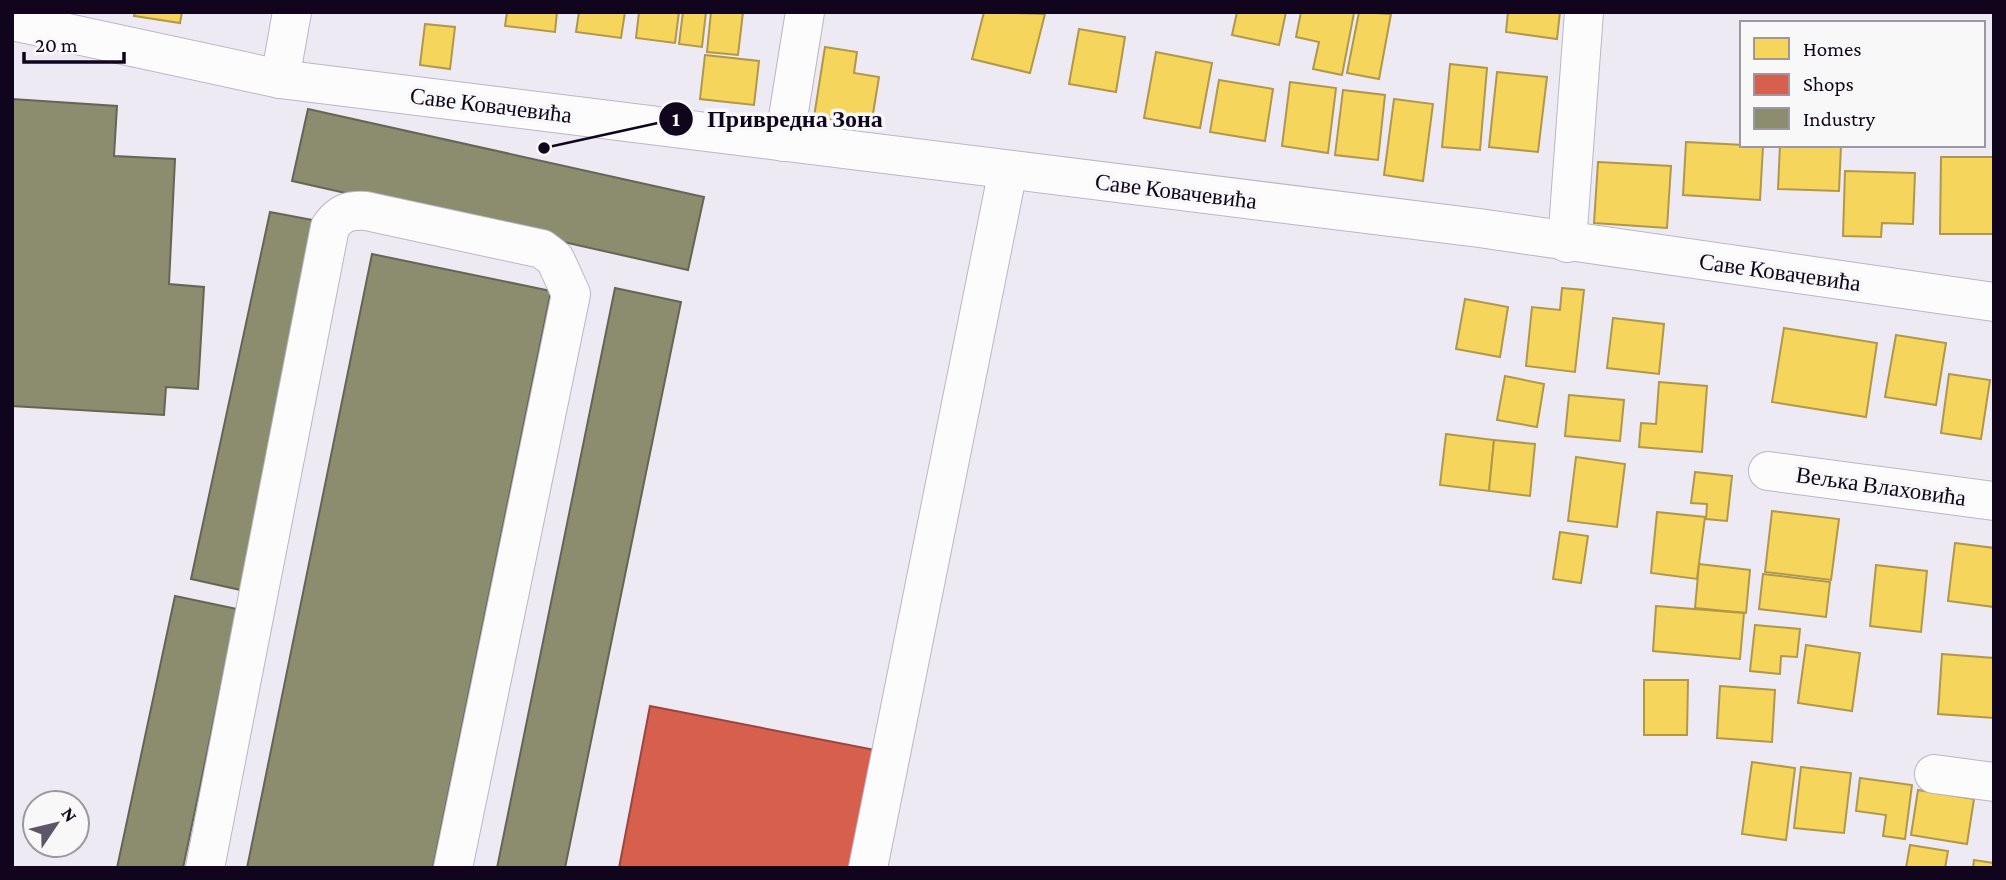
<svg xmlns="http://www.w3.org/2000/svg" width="2006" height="880" viewBox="0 0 2006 880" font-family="'Crimson Pro',serif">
	<rect width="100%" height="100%" fill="#eeeaf4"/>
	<g fill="#f6d55c" stroke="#b19749" stroke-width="2">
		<path d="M135 12H182L180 23 134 16Z"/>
		<path d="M507 12H557L555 32 505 26Z"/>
		<path d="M579 12H625L621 38 576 32Z"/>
		<path d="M639 12H679L675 43 636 38Z"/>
		<path d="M683 12H706L702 47 679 44Z"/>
		<path d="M711 12H743L738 55 707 52Z"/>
		<path d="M984 12 1045 14 1030 73 972 59Z"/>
		<path d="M1237 12H1286L1279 45 1232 35Z"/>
		<path d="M1301 12 1354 13 1342 75 1313 69 1319 42 1296 37Z"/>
		<path d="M1359 12 1391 14 1379 79 1347 73Z"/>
		<path d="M1508 12H1560L1557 39 1506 32Z"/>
		<path d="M425 24 455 27 450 69 420 65Z"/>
		<path d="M1079 29 1125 37 1116 92 1069 84Z"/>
		<path d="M825 47 857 52 854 73 879 77 871 126 814 117Z"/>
		<path d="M1156 52 1212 63 1200 128 1144 118Z"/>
		<path d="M705 55 759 61 754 105 700 99Z"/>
		<path d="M1450 64 1487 68 1480 150 1442 147Z"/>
		<path d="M1497 72 1547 77 1538 152 1489 147Z"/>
		<path d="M1219 80 1273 89 1265 141 1210 132Z"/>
		<path d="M1290 82 1336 88 1328 153 1282 146Z"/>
		<path d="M1343 90 1385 95 1378 160 1335 155Z"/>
		<path d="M1394 99 1433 104 1423 181 1384 175Z"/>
		<path d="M1686 142 1763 146 1760 200 1683 195Z"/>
		<path d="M1780 145H1841L1839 191 1778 189Z"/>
		<path d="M1941 157H1994V234H1940Z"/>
		<path d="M1598 162 1671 166 1667 228 1594 223Z"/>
		<path d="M1845 171 1915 173 1913 224 1882 223 1881 237 1843 236Z"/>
		<path d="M1562 288 1584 290 1575 372 1526 366 1532 307 1560 310Z"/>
		<path d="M1465 299 1508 307 1500 357 1456 349Z"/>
		<path d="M1613 318 1664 324 1659 374 1607 368Z"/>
		<path d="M1784 328 1877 343 1866 417 1772 402Z"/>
		<path d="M1896 335 1946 343 1936 405 1885 397Z"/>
		<path d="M1949 374 1990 380 1981 439 1941 433Z"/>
		<path d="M1505 376 1544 384 1537 427 1497 420Z"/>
		<path d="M1659 382 1707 386 1702 452 1639 447 1641 423 1656 424Z"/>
		<path d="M1569 395 1624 400 1620 441 1565 436Z"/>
		<path d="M1446 434 1494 440 1489 491 1440 485Z"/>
		<path d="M1494 440 1535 444 1530 496 1489 491Z"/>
		<path d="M1576 457 1625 464 1617 527 1568 521Z"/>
		<path d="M1695 472 1732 476 1727 521 1706 519 1707 504 1691 503Z"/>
		<path d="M1772 511 1839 519 1831 580 1765 572Z"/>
		<path d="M1657 512 1705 517 1697 579 1651 573Z"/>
		<path d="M1560 532 1588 536 1581 583 1553 579Z"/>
		<path d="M1955 543 1994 548V607L1948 601Z"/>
		<path d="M1699 564 1750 570 1746 613 1695 608Z"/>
		<path d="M1876 565 1927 571 1921 632 1870 626Z"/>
		<path d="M1763 574 1830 582 1826 617 1759 609Z"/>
		<path d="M1656 606 1744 613 1740 659 1653 651Z"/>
		<path d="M1755 625 1800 629 1797 657 1781 656 1780 674 1750 671Z"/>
		<path d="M1806 645 1860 653 1852 711 1798 703Z"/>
		<path d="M1942 654 1994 658V718L1938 714Z"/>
		<path d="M1644 680H1688L1687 735H1644Z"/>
		<path d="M1720 686 1775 690 1772 742 1717 738Z"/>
		<path d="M1752 762 1795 768 1786 840 1742 834Z"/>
		<path d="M1801 767 1851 773 1844 833 1794 828Z"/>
		<path d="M1860 778 1912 785 1905 839 1883 836 1886 815 1856 811Z"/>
		<path d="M1918 790 1974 799 1967 844 1911 835Z"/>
		<path d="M1910 845 1948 851 1945 868H1906Z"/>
		<path d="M1974 860 1994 863V868H1973Z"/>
	</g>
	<path fill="#d6604d" stroke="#9b453f" stroke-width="2" d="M650 706 875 750 852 868H619Z"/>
	<g fill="#8c8c6e" stroke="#676456" stroke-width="2">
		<path d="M12 99 117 106 114 156 175 159 169 284 204 287 198 389 166 387 164 415 12 406Z"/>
		<path d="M308 109 704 197 688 270 292 181Z"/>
		<path d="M270 212 318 221 245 591 191 579Z"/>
		<path d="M372 254 551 291 433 868H247Z"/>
		<path d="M615 288 681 302 565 868H497Z"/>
		<path d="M175 596 237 609 183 868H117Z"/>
	</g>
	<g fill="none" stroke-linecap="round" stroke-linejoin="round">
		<defs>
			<g id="minor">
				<path d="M12 21 280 79 1479 228 1994 302"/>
				<path d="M280 79 292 12"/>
				<path d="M784 142 805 12"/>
				<path d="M1567 243 1584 12"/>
				<path d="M1768 471 1994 501"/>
				<path d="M1934 774 1994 782"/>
				<path d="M205 868 330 227C340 213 348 210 366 211L542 249 555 259 571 294 453 868"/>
				<path d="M868 868 1008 170"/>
			</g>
		</defs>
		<use href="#minor" stroke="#bcb5c7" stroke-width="40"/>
		<use href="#minor" stroke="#fcfcfd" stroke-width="38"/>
	</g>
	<g text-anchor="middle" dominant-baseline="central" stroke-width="7" stroke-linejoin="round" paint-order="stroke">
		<g font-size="23" fill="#11051e" stroke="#f8f8f8">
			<text transform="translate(491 105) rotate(7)">Саве Ковачевића</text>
			<text transform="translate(1176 191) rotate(7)">Саве Ковачевића</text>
			<text transform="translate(1780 272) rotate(8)">Саве Ковачевића</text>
			<text transform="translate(1881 486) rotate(8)">Вељка Влаховића</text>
		</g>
	</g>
	<path fill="none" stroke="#11051e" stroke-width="2.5" d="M544 148L676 119"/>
	<g fill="#11051e" stroke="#f8f8f8" stroke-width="2.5">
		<circle cx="544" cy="148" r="7"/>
		<circle cx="676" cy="119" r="18"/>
	</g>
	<g font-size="21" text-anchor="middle" font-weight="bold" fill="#fff">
		<text x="676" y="126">1</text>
	</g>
	<g font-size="24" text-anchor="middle" font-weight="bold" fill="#11051e" stroke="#f8f8f8" stroke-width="7" stroke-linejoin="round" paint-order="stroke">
		<text x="795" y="127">Привредна Зона</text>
	</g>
	<rect width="2006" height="880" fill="none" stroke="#11051e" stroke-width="28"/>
	<rect x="1740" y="21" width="245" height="126" fill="#f8f8f8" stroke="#9c97a1" stroke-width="2"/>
	<rect x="1754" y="38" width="35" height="21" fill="#f6d55c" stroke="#9c97a1" stroke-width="2"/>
	<text x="1803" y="56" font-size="21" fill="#11051e">Homes</text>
	<rect x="1754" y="74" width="35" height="21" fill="#d6604d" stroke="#9c97a1" stroke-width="2"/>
	<text x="1803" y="91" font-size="21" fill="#11051e">Shops</text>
	<rect x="1754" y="108" width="35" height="21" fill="#8c8c6e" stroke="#9c97a1" stroke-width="2"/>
	<text x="1803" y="126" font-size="21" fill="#11051e">Industry</text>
	<g transform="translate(56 824) rotate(55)"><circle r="33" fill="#f8f8f8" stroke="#9c97a1" stroke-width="2"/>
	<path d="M0-5L12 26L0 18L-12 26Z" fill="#5e5569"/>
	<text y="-10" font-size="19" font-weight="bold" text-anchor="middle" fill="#11051e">N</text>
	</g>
	<path d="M24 52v10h100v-10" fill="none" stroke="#11051e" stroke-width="3.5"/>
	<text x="35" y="52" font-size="21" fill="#11051e" stroke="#f8f8f8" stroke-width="5" paint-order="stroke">20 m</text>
</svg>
